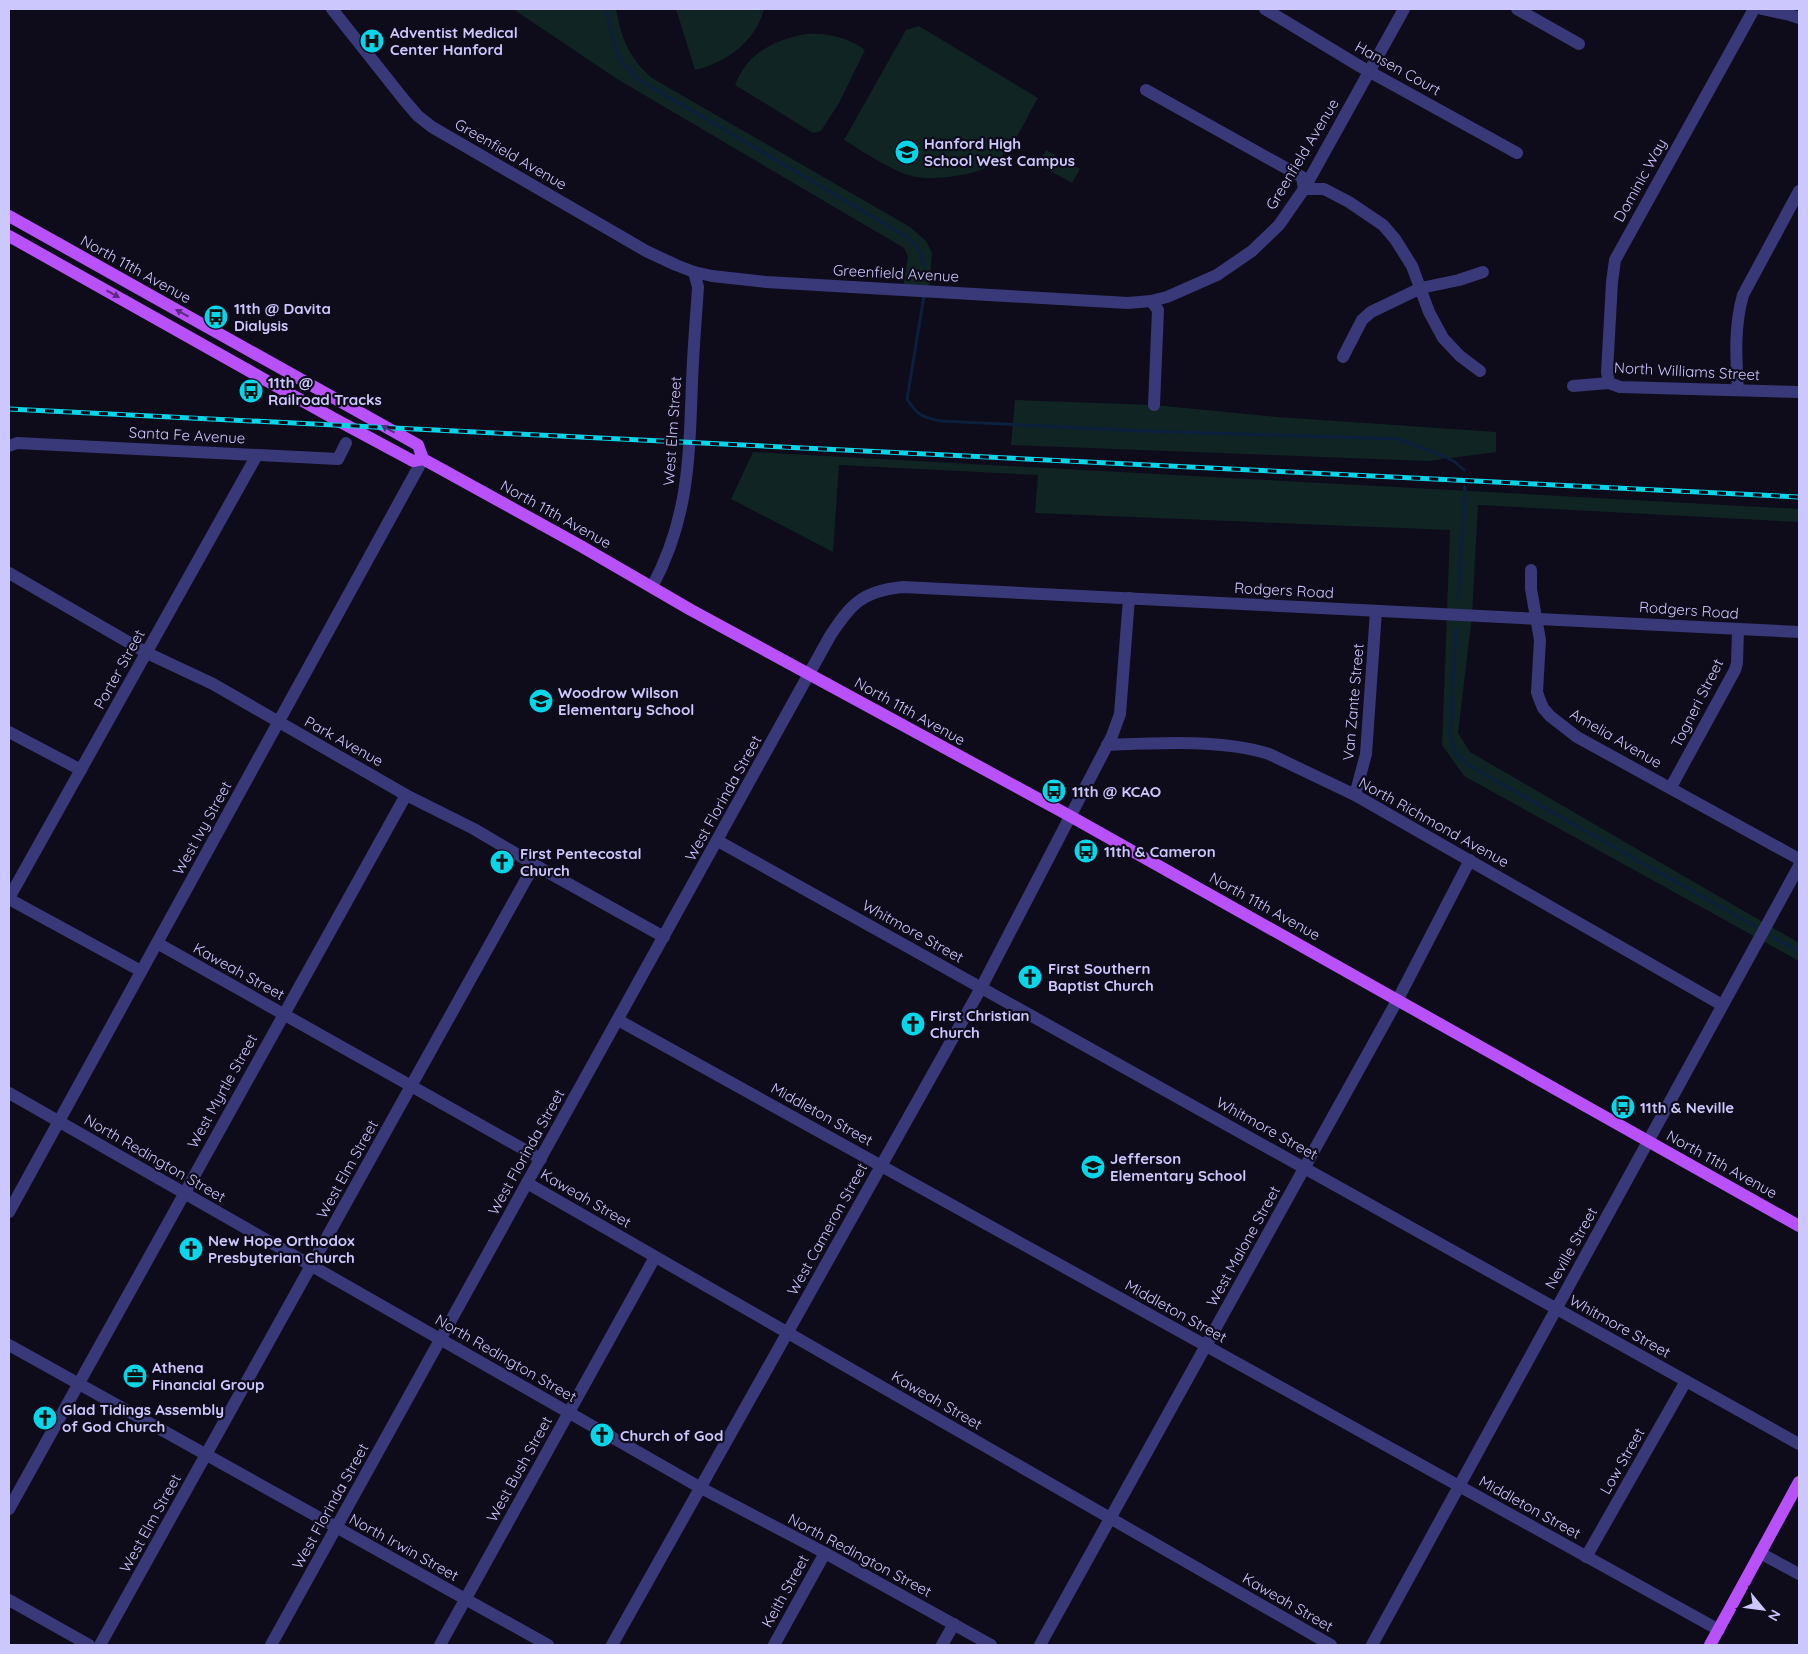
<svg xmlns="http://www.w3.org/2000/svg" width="1808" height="1654" viewBox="0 0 1808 1654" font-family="Quicksand,sans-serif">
	<rect width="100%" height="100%" fill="#0e0b1b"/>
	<g fill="#0f2423">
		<path d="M513 9H616C622 39 628 57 652 78L910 227 926 241 932 253 929 291 903 289 908 256 904 248 617 79Z"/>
		<path d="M676 9H764C756 41 726 63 695 70Z"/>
		<path d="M919 26 1038 98C1026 118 1015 147 996 161 986 169 974 173 961 175 944 178 924 180 908 175 885 167 864 152 844 140L906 30Z"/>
		<path d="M806 34C828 33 847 37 865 50L839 103 821 131 813 133 735 85C747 53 774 40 806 34Z"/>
		<path d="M1046 150 1080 169 1072 183 1038 164Z"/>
		<path d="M1015 400 1154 405 1278 417 1496 432V452L1428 461 1011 445Z"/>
		<path d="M753 452 1799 509V522L1478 505 1472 616 1458 733 1470 752 1799 943V961L1464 776 1442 745 1450 530 1035 513 1038 475 839 465 833 552 731 499Z"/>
	</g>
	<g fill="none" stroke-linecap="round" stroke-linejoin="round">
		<g stroke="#0c203d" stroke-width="3">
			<path d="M606 9 616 51 623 64 638 79 907 237C917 246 922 252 924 266"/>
			<path d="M924 296 907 399C918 416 922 417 941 421L1143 431 1399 439 1441 455 1455 462 1464 470"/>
			<path d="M1458 599 1465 487"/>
			<path d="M1456 628 1450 735 1456 754 1470 766 1756 927"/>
			<path d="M1772 937 1799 951"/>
		</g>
		<g stroke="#393878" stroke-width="12">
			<path d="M332 9 405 101 418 116 432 127 646 251 676 265 694 272 712 276 766 282 1128 303 1151 301 1167 297 1217 275 1252 251 1279 225 1304 189 1404 9"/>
			<path d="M1265 9 1361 67 1517 153"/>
			<path d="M1517 9 1579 44"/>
			<path d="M1762 9 1790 15 1799 18"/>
			<path d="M1146 90 1302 177 1304 189H1324L1349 202 1383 225 1395 239 1412 266 1429 312 1443 338 1460 356 1480 371"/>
			<path d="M1151 301 1158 310 1154 405"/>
			<path d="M1343 357 1362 320 1371 312 1421 288 1459 280 1483 272"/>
			<path d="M1609 383 1607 372 1612 282 1615 260 1754 9"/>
			<path d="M1573 386 1609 383 1620 387 1799 392"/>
			<path d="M1738 390C1736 358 1734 326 1743 295L1799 191"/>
			<path d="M9 446 17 443 338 459 346 443"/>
			<path d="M1531 570V589L1540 640 1537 692 1539 698 1543 708 1550 716 1577 737 1799 859"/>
			<path d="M9 573 147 653 213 684 406 795 474 829 542 869 664 937"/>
			<path d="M652 587C689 518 689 459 692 383 693 351 696 319 698 287L694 272"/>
			<path d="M9 732 81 770"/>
			<path d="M1107 745C1156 743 1222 739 1269 754L1355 795 1722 1005"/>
			<path d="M1671 787 1735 670 1737 663 1738 630"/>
			<path d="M1355 795 1366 754 1376 611"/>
			<path d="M718 841 1799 1444"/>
			<path d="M9 898 257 455"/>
			<path d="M9 899 141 971"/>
			<path d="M157 943 541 1159"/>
			<path d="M618 1020 1719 1630"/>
			<path d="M9 1093 701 1488 825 1553 991 1645"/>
			<path d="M527 1183 1331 1645"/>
			<path d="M9 1212 423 459"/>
			<path d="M9 1345 548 1645"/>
			<path d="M9 1509 406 795"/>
			<path d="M1760 1553 1799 1574"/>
			<path d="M1586 1557 1686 1381"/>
			<path d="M9 1600 89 1645"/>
			<path d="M100 1645 534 865"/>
			<path d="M271 1645 830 636C851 604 862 591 903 587L1799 632"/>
			<path d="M440 1645 655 1257"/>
			<path d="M612 1645 981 988 1112 736 1120 714 1129 598"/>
			<path d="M774 1645 825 1553"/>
			<path d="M942 1645 954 1624"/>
			<path d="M1040 1645 1398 999 1470 860"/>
			<path d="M1372 1645 1799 866"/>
		</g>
		<g stroke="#b851fa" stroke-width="12">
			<path d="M9 216 418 445 423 459"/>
			<path d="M9 236 333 418 413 461 423 459 579 545 691 610 1070 816 1799 1226"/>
			<path d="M1710 1645 1799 1482"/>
		</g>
		<defs>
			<path id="rail" d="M9 409 1799 497"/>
		</defs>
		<use href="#rail" stroke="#07d6e9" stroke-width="5"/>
		<use href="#rail" stroke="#0e0b1b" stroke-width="3" stroke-dasharray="9" stroke-linecap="butt"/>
	</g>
	<defs><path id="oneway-solid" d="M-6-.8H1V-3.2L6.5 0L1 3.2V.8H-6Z" transform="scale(1.25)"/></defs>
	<g fill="#5a2a7f">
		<use href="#oneway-solid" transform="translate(113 294) rotate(29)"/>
		<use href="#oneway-solid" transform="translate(182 313) rotate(-151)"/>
		<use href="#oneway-solid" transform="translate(388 429) rotate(-151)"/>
	</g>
	<defs>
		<symbol id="hospital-disc" viewBox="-11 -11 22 22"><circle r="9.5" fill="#07d6e9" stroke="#0e0b1b"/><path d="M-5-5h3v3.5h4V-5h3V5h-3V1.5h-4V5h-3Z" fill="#111"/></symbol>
		<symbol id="school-disc" viewBox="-11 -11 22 22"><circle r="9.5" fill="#07d6e9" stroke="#0e0b1b"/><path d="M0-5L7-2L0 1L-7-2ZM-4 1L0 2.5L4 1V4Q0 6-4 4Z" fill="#111"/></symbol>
		<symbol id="bus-disc" viewBox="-11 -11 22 22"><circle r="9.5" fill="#07d6e9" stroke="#0e0b1b"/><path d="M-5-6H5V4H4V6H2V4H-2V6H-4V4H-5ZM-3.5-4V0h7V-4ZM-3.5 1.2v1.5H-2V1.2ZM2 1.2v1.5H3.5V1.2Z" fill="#111"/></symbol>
		<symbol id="church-disc" viewBox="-11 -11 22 22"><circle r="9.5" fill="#07d6e9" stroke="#0e0b1b"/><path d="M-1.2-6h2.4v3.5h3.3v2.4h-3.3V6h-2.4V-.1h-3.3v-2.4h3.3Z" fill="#111"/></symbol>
		<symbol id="office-disc" viewBox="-11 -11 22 22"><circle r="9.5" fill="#07d6e9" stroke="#0e0b1b"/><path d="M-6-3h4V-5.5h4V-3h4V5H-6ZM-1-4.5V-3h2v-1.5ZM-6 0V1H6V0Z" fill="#111"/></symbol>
	</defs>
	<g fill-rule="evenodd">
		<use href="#hospital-disc" x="358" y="27" width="28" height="28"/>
		<use href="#school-disc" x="893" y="138" width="28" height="28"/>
		<use href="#bus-disc" x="202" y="303" width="28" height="28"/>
		<use href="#bus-disc" x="237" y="377" width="28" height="28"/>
		<use href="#school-disc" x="527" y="687" width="28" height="28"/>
		<use href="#bus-disc" x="1040" y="777" width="28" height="28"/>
		<use href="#bus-disc" x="1072" y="837" width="28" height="28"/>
		<use href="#church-disc" x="488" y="848" width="28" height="28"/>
		<use href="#church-disc" x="1016" y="963" width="28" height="28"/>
		<use href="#church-disc" x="899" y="1010" width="28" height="28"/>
		<use href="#bus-disc" x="1609" y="1093" width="28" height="28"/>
		<use href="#school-disc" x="1079" y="1153" width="28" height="28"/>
		<use href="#church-disc" x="177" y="1235" width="28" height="28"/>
		<use href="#office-disc" x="121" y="1362" width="28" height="28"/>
		<use href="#church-disc" x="31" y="1404" width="28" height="28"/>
		<use href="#church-disc" x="588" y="1421" width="28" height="28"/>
	</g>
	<g text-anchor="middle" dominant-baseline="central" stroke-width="4.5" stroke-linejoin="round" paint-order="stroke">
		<g font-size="15" font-weight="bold" fill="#ccc7fd" stroke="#0e0b1b" text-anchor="start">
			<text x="390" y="32">Adventist Medical<tspan x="390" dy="17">Center Hanford</tspan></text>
			<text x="924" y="143">Hanford High<tspan x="924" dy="17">School West Campus</tspan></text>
			<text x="234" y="308">11th @ Davita<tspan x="234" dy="17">Dialysis</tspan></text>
			<text x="268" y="382">11th @<tspan x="268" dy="17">Railroad Tracks</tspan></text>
			<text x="558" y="692">Woodrow Wilson<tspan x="558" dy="17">Elementary School</tspan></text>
			<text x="1072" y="791">11th @ KCAO</text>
			<text x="1104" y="851">11th &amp; Cameron</text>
			<text x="520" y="853">First Pentecostal<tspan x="520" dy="17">Church</tspan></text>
			<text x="1048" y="968">First Southern<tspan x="1048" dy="17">Baptist Church</tspan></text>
			<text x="930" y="1015">First Christian<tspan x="930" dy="17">Church</tspan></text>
			<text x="1640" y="1107">11th &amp; Neville</text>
			<text x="1110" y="1158">Jefferson<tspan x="1110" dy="17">Elementary School</tspan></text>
			<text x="208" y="1240">New Hope Orthodox<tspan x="208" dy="17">Presbyterian Church</tspan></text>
			<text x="152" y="1367">Athena<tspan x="152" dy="17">Financial Group</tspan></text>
			<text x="62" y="1409">Glad Tidings Assembly<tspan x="62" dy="17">of God Church</tspan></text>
			<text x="620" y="1435">Church of God</text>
		</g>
		<g font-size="15" fill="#ccc7fd" stroke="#0e0b1b">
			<text transform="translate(1398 68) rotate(29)">Hansen Court</text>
			<text transform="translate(511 154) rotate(30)">Greenfield Avenue</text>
			<text transform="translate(1302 154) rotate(-59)">Greenfield Avenue</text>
			<text transform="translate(1640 180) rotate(-61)">Dominic Way</text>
			<text transform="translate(136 269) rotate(29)">North 11th Avenue</text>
			<text transform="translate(896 273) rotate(3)">Greenfield Avenue</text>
			<text transform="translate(1687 371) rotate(3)">North Williams Street</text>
			<text transform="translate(672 431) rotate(-86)">West Elm Street</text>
			<text transform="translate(187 435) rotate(3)">Santa Fe Avenue</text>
			<text transform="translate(556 514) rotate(29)">North 11th Avenue</text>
			<text transform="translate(1284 590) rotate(3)">Rodgers Road</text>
			<text transform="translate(1689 610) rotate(4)">Rodgers Road</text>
			<text transform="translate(119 669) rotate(-61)">Porter Street</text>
			<text transform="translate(1353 702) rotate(-85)">Van Zante Street</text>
			<text transform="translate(1697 703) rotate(-63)">Togneri Street</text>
			<text transform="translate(910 711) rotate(29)">North 11th Avenue</text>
			<text transform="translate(1616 738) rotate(30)">Amelia Avenue</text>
			<text transform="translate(344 741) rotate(29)">Park Avenue</text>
			<text transform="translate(723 798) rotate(-61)">West Florinda Street</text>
			<text transform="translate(1434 822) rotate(29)">North Richmond Avenue</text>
			<text transform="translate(202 828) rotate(-61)">West Ivy Street</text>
			<text transform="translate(1265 906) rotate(29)">North 11th Avenue</text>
			<text transform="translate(913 931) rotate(29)">Whitmore Street</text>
			<text transform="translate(239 971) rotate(29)">Kaweah Street</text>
			<text transform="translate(222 1091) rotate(-61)">West Myrtle Street</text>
			<text transform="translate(822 1114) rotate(29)">Middleton Street</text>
			<text transform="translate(1267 1128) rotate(29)">Whitmore Street</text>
			<text transform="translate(526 1152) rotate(-61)">West Florinda Street</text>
			<text transform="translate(155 1158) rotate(30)">North Redington Street</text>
			<text transform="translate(1722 1164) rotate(29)">North 11th Avenue</text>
			<text transform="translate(347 1169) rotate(-61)">West Elm Street</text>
			<text transform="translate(586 1198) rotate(30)">Kaweah Street</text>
			<text transform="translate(827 1229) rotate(-61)">West Cameron Street</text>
			<text transform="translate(1243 1246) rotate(-61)">West Malone Street</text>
			<text transform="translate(1571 1248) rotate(-61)">Neville Street</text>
			<text transform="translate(1176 1311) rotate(29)">Middleton Street</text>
			<text transform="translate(1620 1326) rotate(29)">Whitmore Street</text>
			<text transform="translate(506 1358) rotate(30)">North Redington Street</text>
			<text transform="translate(937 1400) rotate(30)">Kaweah Street</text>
			<text transform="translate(1622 1461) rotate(-60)">Low Street</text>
			<text transform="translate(519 1469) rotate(-61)">West Bush Street</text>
			<text transform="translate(330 1506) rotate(-61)">West Florinda Street</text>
			<text transform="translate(1530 1507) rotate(29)">Middleton Street</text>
			<text transform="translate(150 1523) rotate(-61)">West Elm Street</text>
			<text transform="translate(404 1547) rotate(29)">North Irwin Street</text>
			<text transform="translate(860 1555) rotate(28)">North Redington Street</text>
			<text transform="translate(785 1591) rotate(-61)">Keith Street</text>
			<text transform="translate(1288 1602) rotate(30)">Kaweah Street</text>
		</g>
	</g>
	<rect width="1808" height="1654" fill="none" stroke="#ccc7fd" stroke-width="20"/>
	<g transform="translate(1763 1609) rotate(119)" stroke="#0e0b1b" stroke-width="4" paint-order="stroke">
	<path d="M0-4L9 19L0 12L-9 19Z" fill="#ccc7fd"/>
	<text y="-8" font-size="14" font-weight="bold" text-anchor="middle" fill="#ccc7fd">N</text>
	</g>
</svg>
